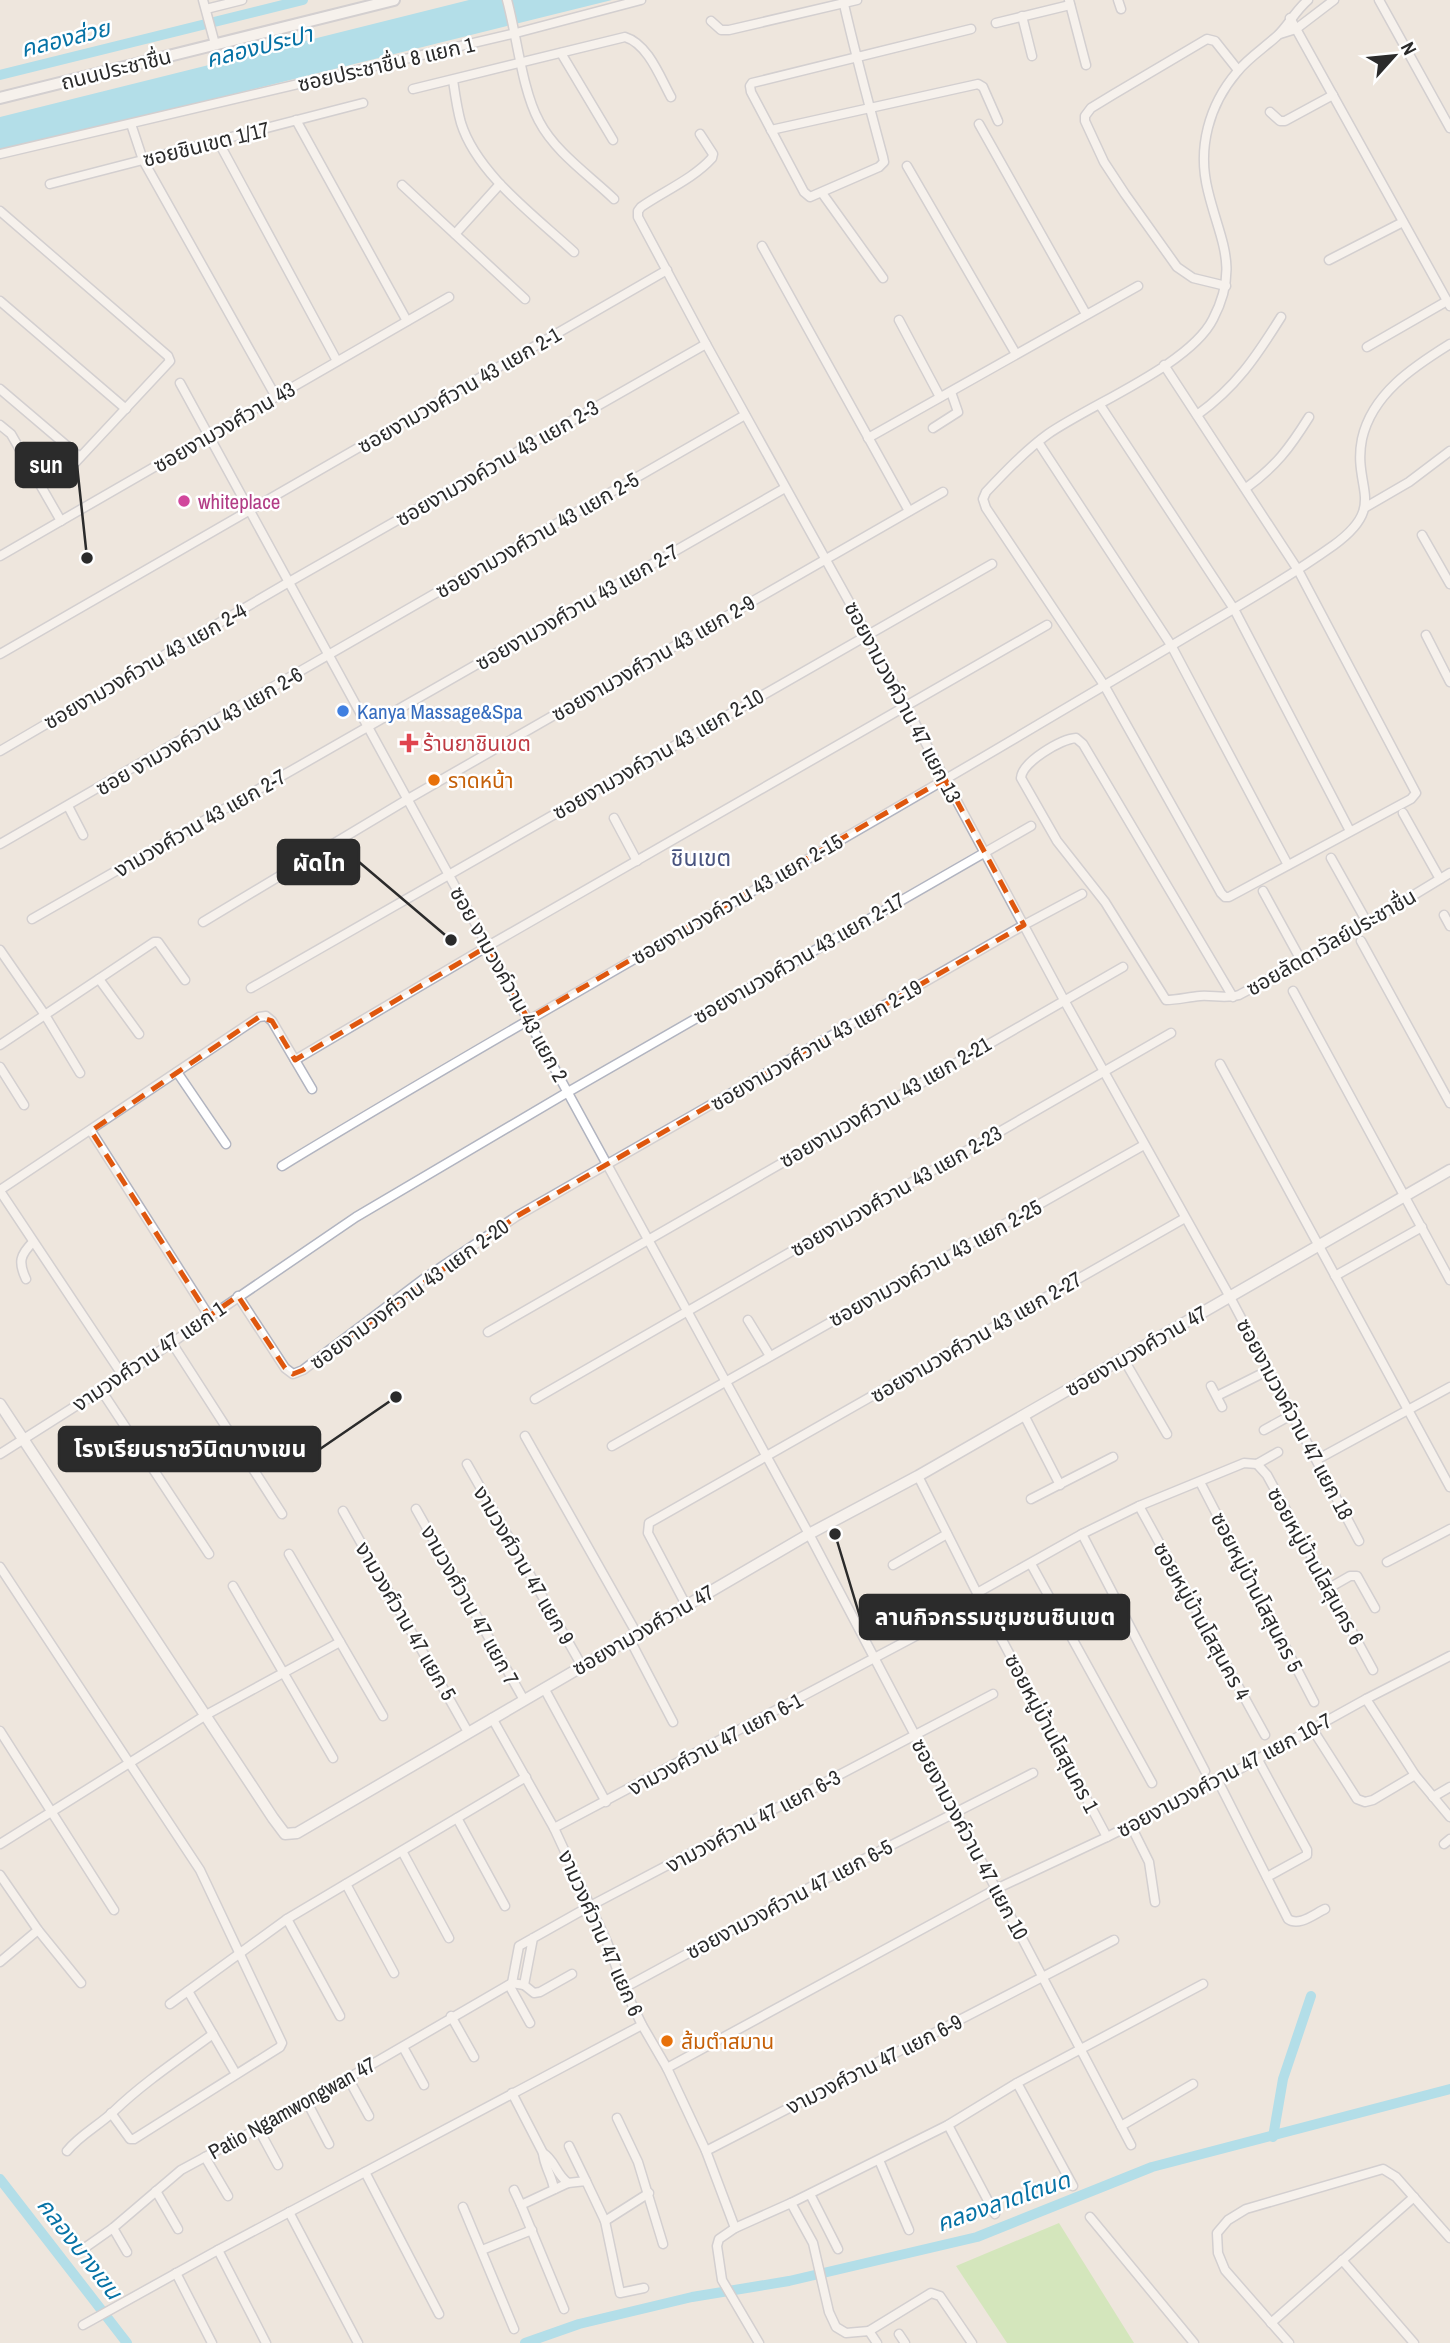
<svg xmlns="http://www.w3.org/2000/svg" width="1450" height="2343" viewBox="0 0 1450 2343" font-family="'Archivo Narrow','Noto Sans Thai',sans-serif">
	<rect width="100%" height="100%" fill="#eee6dd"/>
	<path fill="#b4e796" d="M1059 2223 1134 2343H1007L956 2266Z"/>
	<path fill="#6ad4f6" d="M469 0H612L0 152V117Z"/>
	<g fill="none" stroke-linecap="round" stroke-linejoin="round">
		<g stroke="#6ad4f6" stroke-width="10">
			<path d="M0 75 303 0"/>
			<path d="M1273 2137 1283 2079 1311 1996"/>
			<path d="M0 2179 127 2343"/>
			<path d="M525 2343 579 2324 692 2297 789 2281 977 2237 1152 2167 1450 2089"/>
		</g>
		<defs>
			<g id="minor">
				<path d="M203 0 215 44"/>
				<path d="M507 0C517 36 522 90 539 121 555 152 589 175 614 199"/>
				<path d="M843 0C855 53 869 105 883 157L884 162 879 167 810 197 804 192 751 92 750 86 752 83 971 29"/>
				<path d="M1069 0 1086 65"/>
				<path d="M1118 0 1121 9"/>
				<path d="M1379 0 1450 128"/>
				<path d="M206 9 242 0"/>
				<path d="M1022 16 1032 56"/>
				<path d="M1290 18 1450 306"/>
				<path d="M711 21 721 30H729L857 0"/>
				<path d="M996 23 1070 5"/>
				<path d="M1280 34 1296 29 1334 0"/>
				<path d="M561 53 613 140"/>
				<path d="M453 80C455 94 457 109 461 123 477 174 535 216 574 252"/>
				<path d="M413 89 625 37C648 44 660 77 671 97"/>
				<path d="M1270 112 1280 121H1285L1333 95"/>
				<path d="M296 120 407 321"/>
				<path d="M131 124 143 160 276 397"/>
				<path d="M979 124 1086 314"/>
				<path d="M771 130 978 84 983 87 998 121"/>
				<path d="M700 134 713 154 712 158C693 179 664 191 641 207L638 211V217L706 344 867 634 1064 1000 1230 1297 1359 1541"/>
				<path d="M218 141 337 361"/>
				<path d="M0 154 516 33 641 0"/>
				<path d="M907 166 1016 354"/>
				<path d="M50 184 363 103"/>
				<path d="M402 185 525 299"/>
				<path d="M822 193 883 278"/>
				<path d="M0 211 168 356 170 361 58 481"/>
				<path d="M455 234 500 184"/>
				<path d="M762 246 909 511"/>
				<path d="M1329 260 1403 222"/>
				<path d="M1226 286 1193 278 1177 267 1125 194 1104 162 1085 121V116L1091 108 1114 94 1207 39 1215 41 1238 70"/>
				<path d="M0 301 126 409"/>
				<path d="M899 320 940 397"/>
				<path d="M1367 347 1447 301"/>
				<path d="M1164 365 1298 570 1416 793 1411 799 1229 897H1225L1221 893 1104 685 986 508 983 499 986 492C1005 472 1026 450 1048 434 1091 404 1190 365 1213 319 1240 267 1220 241 1208 191 1197 148 1209 105 1237 72 1248 58 1264 48 1277 36 1288 26 1295 11 1308 0"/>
				<path d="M180 383 809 1534 1131 2145"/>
				<path d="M0 389 80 457"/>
				<path d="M1100 405 1234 609 1350 831"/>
				<path d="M1197 415C1236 387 1256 357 1281 317"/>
				<path d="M0 425 11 434 61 521"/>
				<path d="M933 428 958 412 951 392"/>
				<path d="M868 438 1138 286"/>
				<path d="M1038 442 1171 645 1288 865"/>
				<path d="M1246 488C1276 466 1289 449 1309 417"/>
				<path d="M1366 507 1409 482 1450 451"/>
				<path d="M1422 535 1450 584"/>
				<path d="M0 556 449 297"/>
				<path d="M1426 635 1450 682"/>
				<path d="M0 654 667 270"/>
				<path d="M0 751 289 582 706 344"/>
				<path d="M68 806 83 835"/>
				<path d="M1403 813 1440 879"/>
				<path d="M614 818 637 861"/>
				<path d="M0 844 745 415"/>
				<path d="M1331 858 1368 924"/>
				<path d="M1263 891 1302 962"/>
				<path d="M1444 915 1450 926"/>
				<path d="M32 919 785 488"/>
				<path d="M203 922 408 799 943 492"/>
				<path d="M1361 941 1450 1103"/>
				<path d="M0 950 45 1015 80 1073"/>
				<path d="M99 979 139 1034"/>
				<path d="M251 988 992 564"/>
				<path d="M1293 991 1450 1280"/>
				<path d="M1233 997 1083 744 1076 738C1061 739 1022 762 1021 778L1057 841 1105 902 1166 1000C1177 1000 1188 997 1200 996 1213 995 1226 999 1239 995L1325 949 1450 873"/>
				<path d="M0 1045 154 942H158L185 980"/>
				<path d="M295 1060 488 946 1047 625"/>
				<path d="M1220 1064 1450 1487"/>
				<path d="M0 1067 24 1105"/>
				<path d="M177 1072 226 1144"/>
				<path d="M91 1131 209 1316"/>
				<path d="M282 1166C527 1017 778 879 1024 733 1073 704 1122 675 1171 646 1226 613 1282 582 1334 545 1389 505 1352 488 1362 439 1372 394 1413 367 1450 344"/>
				<path d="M0 1190 259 1017 266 1016 272 1021 312 1089"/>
				<path d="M0 1191 123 1376"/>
				<path d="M1335 1276 1422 1227"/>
				<path d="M26 1279C18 1262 20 1255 33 1242"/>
				<path d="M238 1296 285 1368 293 1374 303 1370 425 1278 517 1216 1024 925 1082 894"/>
				<path d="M748 1320 770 1356"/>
				<path d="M488 1332 1123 967"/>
				<path d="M172 1343 282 1514"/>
				<path d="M1123 1358 1167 1434"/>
				<path d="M1211 1386 1222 1407"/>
				<path d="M101 1390 209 1554"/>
				<path d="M1217 1396 1269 1370"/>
				<path d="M535 1399 1171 1033"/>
				<path d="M1024 1415 1060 1485"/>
				<path d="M1264 1430 1293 1414"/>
				<path d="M525 1436 637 1634"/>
				<path d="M612 1446 1144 1145"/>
				<path d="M0 1454 123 1376 356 1217 568 1092 1031 826"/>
				<path d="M1318 1459 1450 1387"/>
				<path d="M467 1464 582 1666"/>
				<path d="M1257 1464 1267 1475 1373 1670"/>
				<path d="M1257 1464 1278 1452"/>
				<path d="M918 1476 977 1593 1082 1534 1139 1506 1244 1463 1257 1464"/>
				<path d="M1200 1482 1314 1702"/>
				<path d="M1031 1499 1113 1457"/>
				<path d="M1139 1506 1265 1735"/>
				<path d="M416 1509 524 1700"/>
				<path d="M343 1511 468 1732"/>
				<path d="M1082 1534 1205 1771"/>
				<path d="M289 1554 383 1716"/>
				<path d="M1387 1562 1450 1529"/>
				<path d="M1031 1564 1152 1783"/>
				<path d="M893 1565 947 1534"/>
				<path d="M0 1567 200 1870 282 2043 280 2047 134 2139H130L111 2113"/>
				<path d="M233 1586 333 1758"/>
				<path d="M1329 1588 1350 1576H1357L1375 1608"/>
				<path d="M977 1593 1107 1837"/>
				<path d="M686 1605 648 1533 649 1523 1185 1218"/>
				<path d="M629 1638 673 1722"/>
				<path d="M544 1688 606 1802"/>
				<path d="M492 1718 554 1828 607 1942 624 1988 642 2025 667 2068 706 2151 735 2228"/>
				<path d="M1313 1730 1357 1799 1365 1802 1373 1800 1415 1775 1366 1699"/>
				<path d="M0 1731 114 1910"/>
				<path d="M1258 1760 1307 1850V1855L1267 1877"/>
				<path d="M1415 1775 1450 1817"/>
				<path d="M1218 1781 1288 1919C1299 1927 1314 1914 1325 1909"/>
				<path d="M1433 1797 1450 1787"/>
				<path d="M457 1818 505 1906"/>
				<path d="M1130 1824 1149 1862 1155 1902"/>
				<path d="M554 1828 944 1621"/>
				<path d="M0 1844 206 1715 340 1642"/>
				<path d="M1444 1844 1450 1839"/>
				<path d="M402 1851 449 1938"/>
				<path d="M0 1875 38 1930 81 1983"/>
				<path d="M346 1884 394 1973"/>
				<path d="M287 1919 340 2016"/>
				<path d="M533 1938 524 1985 512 1983 519 1946 590 1906 993 1694"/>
				<path d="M0 1962 38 1930"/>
				<path d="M509 1985 530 2023"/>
				<path d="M524 1985 534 1993 540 1992 572 1974"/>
				<path d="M624 1988 827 1878 1033 1773"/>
				<path d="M188 1991 236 2074"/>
				<path d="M170 2004 287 1919 526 1777"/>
				<path d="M451 2016 474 2057"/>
				<path d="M403 2047 424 2085"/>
				<path d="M667 2068 996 1889 1107 1837 1218 1781 1366 1699 1450 1656"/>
				<path d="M348 2078 369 2116"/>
				<path d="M1017 2083 1073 2186"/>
				<path d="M512 2093 543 2153C544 2166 552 2176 554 2189"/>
				<path d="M307 2102 329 2144"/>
				<path d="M617 2118 638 2162 663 2244"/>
				<path d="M948 2125 995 2214"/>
				<path d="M1121 2126 1193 2084"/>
				<path d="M258 2128 278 2165"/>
				<path d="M569 2146 586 2181"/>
				<path d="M67 2151C80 2135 98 2126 113 2112 143 2083 179 2059 213 2034"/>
				<path d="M706 2151 1114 1940"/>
				<path d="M543 2153C555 2160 555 2173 568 2183"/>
				<path d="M205 2157 228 2196"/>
				<path d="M879 2160 909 2230"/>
				<path d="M365 2172 439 2314"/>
				<path d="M514 2190 521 2205"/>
				<path d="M156 2191 178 2229"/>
				<path d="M810 2194 838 2249"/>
				<path d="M791 2203 813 2243 829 2312 836 2327 846 2333 869 2331 877 2343"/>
				<path d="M463 2207 514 2329"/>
				<path d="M289 2212 358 2343"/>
				<path d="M1090 2217 1194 2343"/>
				<path d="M605 2221 649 2193"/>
				<path d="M113 2228 127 2252"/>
				<path d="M86 2247 113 2228 181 2170 307 2102 512 1983"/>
				<path d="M218 2250 266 2343"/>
				<path d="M482 2250 532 2230"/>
				<path d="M1342 2260 1414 2343"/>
				<path d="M176 2273 212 2343"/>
				<path d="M564 2309 521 2205 568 2183 586 2181 605 2221 620 2293 644 2288"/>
				<path d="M1271 2323 1414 2197"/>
				<path d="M83 2325 218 2250 642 2025"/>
				<path d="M869 2331 931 2293 940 2296 972 2343"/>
				<path d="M899 2334 905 2343"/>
				<path d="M759 2343 722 2280 717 2246 719 2239 735 2228 791 2203 948 2125 1017 2083 1203 1984"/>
				<path d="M1289 2343 1225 2270 1218 2253 1217 2233 1228 2220 1246 2209 1383 2169 1396 2177 1450 2238"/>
			</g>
			<path id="tertiary" d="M0 1404 273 1818 285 1834 297 1833 809 1534 918 1476 1450 1170"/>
			<path id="secondary" d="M0 98 394 0"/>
		</defs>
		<use href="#minor" stroke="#b1b4c0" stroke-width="11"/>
		<use href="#tertiary" stroke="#b1b4c0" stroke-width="13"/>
		<use href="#secondary" stroke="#b1b4c0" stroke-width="14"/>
		<use href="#minor" stroke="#fff" stroke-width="8"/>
		<use href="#tertiary" stroke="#fff" stroke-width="10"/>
		<use href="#secondary" stroke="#fff" stroke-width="10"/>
	</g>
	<path d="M0 0H1450V2343H0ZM945 779 1024 925 517 1216 303 1370 293 1374 285 1368 238 1296 209 1316 91 1131 259 1017 272 1021 295 1060 488 946 528 1019Z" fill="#eee6dd" fill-opacity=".55" fill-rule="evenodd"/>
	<path fill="none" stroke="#df570e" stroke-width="5" stroke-dasharray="14 9" stroke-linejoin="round" d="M945 779 1024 925 517 1216 303 1370 293 1374 285 1368 238 1296 209 1316 91 1131 259 1017 272 1021 295 1060 488 946 528 1019Z"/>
	<circle fill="#d1479c" stroke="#fff" stroke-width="2.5" cx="184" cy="501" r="7"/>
	<circle fill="#3f7fe0" stroke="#fff" stroke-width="2.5" cx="343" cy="711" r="7"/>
	<path fill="#e0444e" stroke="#fff" stroke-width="2.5" d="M405.5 732.5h7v7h7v7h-7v7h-7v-7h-7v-7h7z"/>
	<g fill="#e8710a" stroke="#fff" stroke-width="2.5">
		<circle cx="434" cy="780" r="7"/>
		<circle cx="667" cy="2041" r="7"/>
	</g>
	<g text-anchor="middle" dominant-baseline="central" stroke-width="5" stroke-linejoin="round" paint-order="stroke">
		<g font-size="21" fill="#2b2b2b" stroke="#fff">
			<text transform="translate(386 64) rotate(-13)">ซอยประชาชื่น 8 แยก 1</text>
			<text transform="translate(116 69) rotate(-14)">ถนนประชาชื่น</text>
			<text transform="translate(206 144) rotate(-14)">ซอยชินเขต 1/17</text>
			<text transform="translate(459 390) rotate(-30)">ซอยงามวงศ์วาน 43 แยก 2-1</text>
			<text transform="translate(224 427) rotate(-30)">ซอยงามวงศ์วาน 43</text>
			<text transform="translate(497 463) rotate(-30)">ซอยงามวงค์วาน 43 แยก 2-3</text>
			<text transform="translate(537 535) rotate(-30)">ซอยงามวงศ์วาน 43 แยก 2-5</text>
			<text transform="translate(577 607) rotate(-30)">ซอยงามวงศ์วาน 43 แยก 2-7</text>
			<text transform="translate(653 658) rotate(-30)">ซอยงามวงศ์วาน 43 แยก 2-9</text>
			<text transform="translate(145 666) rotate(-30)">ซอยงามวงค์วาน 43 แยก 2-4</text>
			<text transform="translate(903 702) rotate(62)">ซอยงามวงค์วาน 47 แยก 13</text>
			<text transform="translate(199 731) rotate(-30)">ซอย งามวงค์วาน 43 แยก 2-6</text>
			<text transform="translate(658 754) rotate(-30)">ซอยงามวงค์วาน 43 แยก 2-10</text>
			<text transform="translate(200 823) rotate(-30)">งามวงศ์วาน 43 แยก 2-7</text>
			<text transform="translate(737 899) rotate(-30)">ซอยงามวงค์วาน 43 แยก 2-15</text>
			<text transform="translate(1331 942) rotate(-30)">ซอยลัดดาวัลย์ประชาชื่น</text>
			<text transform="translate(799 958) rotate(-30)">ซอยงามวงศ์วาน 43 แยก 2-17</text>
			<text transform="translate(509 984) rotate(61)">ซอย งามวงค์วาน 43 แยก 2</text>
			<text transform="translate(816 1045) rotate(-30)">ซอยงามวงศ์วาน 43 แยก 2-19</text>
			<text transform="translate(885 1102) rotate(-30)">ซอยงามวงศ์วาน 43 แยก 2-21</text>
			<text transform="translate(896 1191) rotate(-30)">ซอยงามวงศ์วาน 43 แยก 2-23</text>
			<text transform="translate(935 1263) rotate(-29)">ซอยงามวงค์วาน 43 แยก 2-25</text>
			<text transform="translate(409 1294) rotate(-36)">ซอยงามวงศ์วาน 43 แยก 2-20</text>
			<text transform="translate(976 1337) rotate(-30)">ซอยงามวงศ์วาน 43 แยก 2-27</text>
			<text transform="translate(1136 1351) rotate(-30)">ซอยงามวงศ์วาน 47</text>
			<text transform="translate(149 1356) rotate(-34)">งามวงศ์วาน 47 แยก 1</text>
			<text transform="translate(1295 1419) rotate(62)">ซอยงามวงค์วาน 47 แยก 18</text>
			<text transform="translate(524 1565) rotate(60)">งามวงศ์วาน 47 แยก 9</text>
			<text transform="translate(1316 1566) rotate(61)">ซอยหมู่บ้านโสสุนคร 6</text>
			<text transform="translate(1257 1592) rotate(63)">ซอยหมู่บ้านโสสุนคร 5</text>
			<text transform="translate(470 1605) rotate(61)">งามวงศ์วาน 47 แยก 7</text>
			<text transform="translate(406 1621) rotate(60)">งามวงศ์วาน 47 แยก 5</text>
			<text transform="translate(1202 1621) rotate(61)">ซอยหมู่บ้านโสสุนคร 4</text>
			<text transform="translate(643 1630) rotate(-30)">ซอยงามวงศ์วาน 47</text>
			<text transform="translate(1052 1733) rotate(62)">ซอยหมู่บ้านโสสุนคร 1</text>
			<text transform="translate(715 1744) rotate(-28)">งามวงศ์วาน 47 แยก 6-1</text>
			<text transform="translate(1224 1775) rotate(-28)">ซอยงามวงศ์วาน 47 แยก 10-7</text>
			<text transform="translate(753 1821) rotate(-28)">งามวงศ์วาน 47 แยก 6-3</text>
			<text transform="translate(970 1839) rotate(62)">ซอยงามวงค์วาน 47 แยก 10</text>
			<text transform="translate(789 1899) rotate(-28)">ซอยงามวงศ์วาน 47 แยก 6-5</text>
			<text transform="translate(601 1933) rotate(66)">งามวงศ์วาน 47 แยก 6</text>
			<text transform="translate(874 2064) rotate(-27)">งามวงศ์วาน 47 แยก 6-9</text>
			<text transform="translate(292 2108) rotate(-29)">Patio Ngamwongwan 47</text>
		</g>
		<g font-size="21" fill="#b23c85" stroke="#fff" text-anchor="start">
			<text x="198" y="501">whiteplace</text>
		</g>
		<g font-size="21" fill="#366cbe" stroke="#fff" text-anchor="start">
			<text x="357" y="711">Kanya Massage&amp;Spa</text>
		</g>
		<g font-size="21" fill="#be3a42" stroke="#fff" text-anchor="start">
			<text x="423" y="743">ร้านยาชินเขต</text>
		</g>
		<g font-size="21" fill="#c56008" stroke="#fff" text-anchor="start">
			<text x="448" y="780">ราดหน้า</text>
			<text x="681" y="2041">ส้มตำสมาน</text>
		</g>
		<g font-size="23" font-style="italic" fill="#0672a5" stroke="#fff">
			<text transform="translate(65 38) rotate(-14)">คลองส่วย</text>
			<text transform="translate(259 46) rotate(-14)">คลองประปา</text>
			<text transform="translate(1003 2201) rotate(-19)">คลองลาดโตนด</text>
			<text transform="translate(80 2248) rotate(52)">คลองบางเขน</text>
		</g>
		<g font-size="23" fill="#49547f" stroke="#fff">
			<text x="701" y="857">ชินเขต</text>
		</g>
	</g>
	<path fill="none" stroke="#2b2b2b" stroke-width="2.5" d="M87 558L77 465M451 940L359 862M396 1397L320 1449M835 1534L860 1617"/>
	<g fill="#2b2b2b" stroke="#fff" stroke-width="2.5">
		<circle cx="87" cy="558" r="7"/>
		<circle cx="451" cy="940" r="7"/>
		<circle cx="396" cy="1397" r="7"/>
		<circle cx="835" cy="1534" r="7"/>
	</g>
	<g fill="#2b2b2b" stroke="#2b2b2b" stroke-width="2.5">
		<rect x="16" y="443" width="61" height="44" rx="7"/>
		<rect x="278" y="840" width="81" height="44" rx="7"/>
		<rect x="59" y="1427" width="261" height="44" rx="7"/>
		<rect x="860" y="1595" width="269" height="44" rx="7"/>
	</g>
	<g font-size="23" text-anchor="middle" font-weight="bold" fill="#fff">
		<text x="46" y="473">sun</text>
		<text x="319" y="871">ผัดไท</text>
		<text x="190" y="1457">โรงเรียนราชวินิตบางเขน</text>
		<text x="995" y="1625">ลานกิจกรรมชุมชนชินเขต</text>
	</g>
	<g transform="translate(1394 56) rotate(63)" stroke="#ffffff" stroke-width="5" paint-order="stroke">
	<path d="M0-5L12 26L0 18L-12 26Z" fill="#2b2b2b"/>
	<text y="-10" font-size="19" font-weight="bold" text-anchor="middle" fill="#2b2b2b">N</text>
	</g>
</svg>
